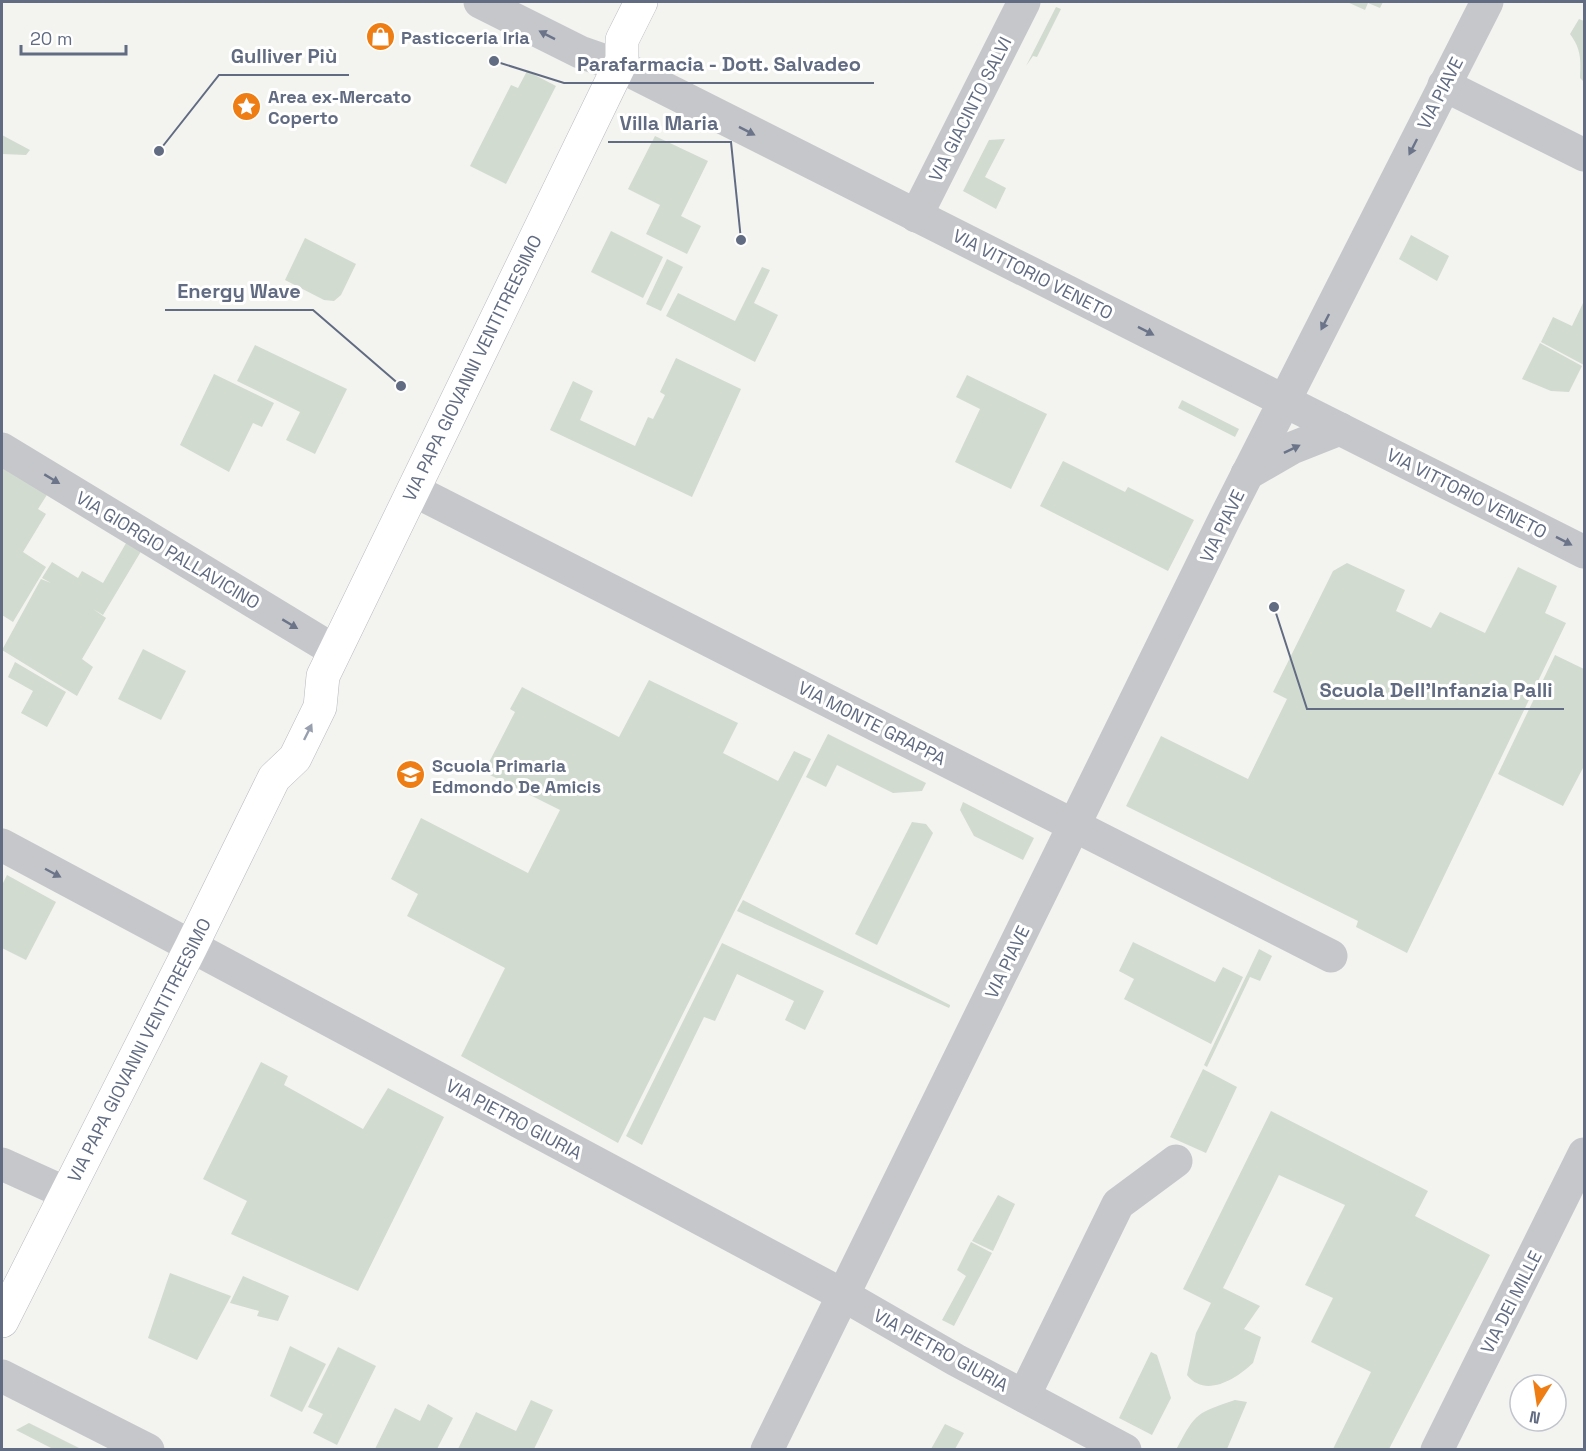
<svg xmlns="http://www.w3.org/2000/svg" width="1586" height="1451" viewBox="0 0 1586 1451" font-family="'Space Grotesk',sans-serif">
	<rect width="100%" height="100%" fill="#f3f4ef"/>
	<g fill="#d2dbd0">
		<path d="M1347 2H1383L1380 8 1368 3 1365 10Z"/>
		<path d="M1056 7 1061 9 1037 57 1033 56 1026 66Z"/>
		<path d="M1579 19 1584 21V82L1580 78C1581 59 1581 49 1570 34Z"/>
		<path d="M527 71 556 86 506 184 470 166 511 85 518 88Z"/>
		<path d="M2 135 30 150 26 155 2 154Z"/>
		<path d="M655 136 708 161 681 216 701 226 687 254 646 234 660 205 628 189Z"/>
		<path d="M1005 139 985 177 1006 188 996 209 963 191 989 140Z"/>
		<path d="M611 231 663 257 643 298 591 272Z"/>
		<path d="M1411 235 1449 256 1437 281 1399 259Z"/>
		<path d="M305 238 356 264 341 295 334 301 324 300 285 280Z"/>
		<path d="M667 259 683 267 661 311 646 304Z"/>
		<path d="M762 267 770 270 754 303 778 315 755 362 666 316 678 293 735 321Z"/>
		<path d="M1584 301V365L1541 342 1553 317 1572 326Z"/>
		<path d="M1540 343 1582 366 1569 392 1551 391 1522 379Z"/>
		<path d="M255 345 347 389 315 454 286 440 300 412 237 381Z"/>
		<path d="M676 358 741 389 692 497 550 430 573 381 593 391 580 420 635 446 648 417 653 419 665 395 660 392Z"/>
		<path d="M214 374 274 403 262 427 253 423 229 472 180 445Z"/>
		<path d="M967 375 1047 414 1011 489 955 462 980 409 956 397Z"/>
		<path d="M1182 400 1239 429 1235 437 1178 408Z"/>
		<path d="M1063 461 1125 492 1128 487 1194 520 1168 571 1040 506Z"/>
		<path d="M2 462 50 490 38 509 46 514 23 552 46 567 13 622 2 615Z"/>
		<path d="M129 538 143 548 103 615 93 609 106 618 82 659 93 667 77 696 2 650 41 579 51 583 42 578 52 562 78 578 82 571 103 583Z"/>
		<path d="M1347 563 1405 590 1396 611 1431 628 1440 612 1485 633 1518 567 1557 586 1545 613 1566 623 1407 953 1356 927 1358 921 1126 806 1161 736 1248 779 1287 699 1273 692 1333 571Z"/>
		<path d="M143 649 186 671 161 720 118 699Z"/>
		<path d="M1555 655 1584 669V766L1563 806 1498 774Z"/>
		<path d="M15 662 66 692 47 727 21 713 33 691 8 677Z"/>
		<path d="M649 680 738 723 723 753 778 781 794 751 811 759 618 1143 461 1056 505 968 407 916 418 894 391 879 421 818 528 873 560 810 484 772 515 712 510 709 522 687 619 737Z"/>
		<path d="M828 734 926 783 922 791 893 793 837 765 826 787 806 777Z"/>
		<path d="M963 802 1034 838 1023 860 974 836 960 810Z"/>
		<path d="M912 822 926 824 933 833 877 945 855 934Z"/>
		<path d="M7 875 56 902 26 960 2 948V885Z"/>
		<path d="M743 900 950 1005V1006L949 1008 737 911Z"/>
		<path d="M1133 942 1215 982 1223 967 1243 977 1211 1044 1124 999 1134 979 1119 971Z"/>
		<path d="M722 943 824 991 805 1030 785 1020 794 1001 737 974 715 1021 704 1017 642 1145 626 1136Z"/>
		<path d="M1259 949 1272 956 1260 981 1250 977 1207 1067 1204 1065Z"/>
		<path d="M261 1062 288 1076 284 1085 363 1129 388 1088 444 1117 358 1291 231 1234 247 1201 203 1179Z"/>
		<path d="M1203 1069 1237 1087 1206 1153 1170 1137Z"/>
		<path d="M1271 1111 1428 1191 1415 1216 1490 1255 1389 1449H1333L1371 1372 1311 1342 1333 1298 1305 1285 1345 1205 1279 1175 1223 1288 1260 1306 1244 1329 1261 1337 1253 1363C1235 1380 1205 1398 1187 1375L1196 1333 1211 1303 1183 1289Z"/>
		<path d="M998 1195 1015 1204 993 1251 972 1241Z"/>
		<path d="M971 1242 992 1253 954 1326 942 1320 966 1276 957 1270Z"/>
		<path d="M170 1273 231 1296 197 1360 148 1338Z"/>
		<path d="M243 1276 289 1296 278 1321 257 1316 259 1311 230 1303Z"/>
		<path d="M290 1346 326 1364 302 1412 270 1396Z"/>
		<path d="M338 1347 376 1366 337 1445 313 1433 323 1414 308 1407Z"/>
		<path d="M1151 1352 1157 1355 1171 1398 1152 1435 1119 1418Z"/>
		<path d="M531 1400 553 1410 534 1449H458L476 1412 516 1431Z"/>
		<path d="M1235 1400 1247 1402 1227 1449 1177 1448C1196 1412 1197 1413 1235 1400Z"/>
		<path d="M428 1404 453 1418 437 1449H375L395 1408 420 1421Z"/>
		<path d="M29 1423 81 1449H53L16 1430Z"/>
		<path d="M945 1424 964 1433 955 1449H931Z"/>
	</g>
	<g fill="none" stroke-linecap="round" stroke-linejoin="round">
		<defs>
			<path id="secondary" d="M2 1321 191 947 274 778 295 758 320 707 323 676 622 60V40L641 2"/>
		</defs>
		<use href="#secondary" stroke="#b7b9bf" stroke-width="34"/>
		<g stroke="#c5c7cb" stroke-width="33">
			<path d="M480 2 580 52 620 66 1584 552"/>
			<path d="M1444 85 1584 155"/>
			<path d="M916 216 1024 2"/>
			<path d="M2 449 335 651"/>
			<path d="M1247 474 1292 448 1340 429"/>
			<path d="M413 490 1331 956"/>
			<path d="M2 845 843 1295 956 1360 1125 1450"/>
			<path d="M2 1164 66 1193"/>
			<path d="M2 1376 148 1450"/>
			<path d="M1024 1396 1118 1204 1176 1161"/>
			<path d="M767 1450 1224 520 1487 2"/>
			<path d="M1437 1450 1584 1154"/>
		</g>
		<use href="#secondary" stroke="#fff" stroke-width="33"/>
	</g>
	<defs><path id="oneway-solid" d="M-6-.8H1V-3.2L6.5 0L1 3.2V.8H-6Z" transform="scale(1.5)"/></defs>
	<g fill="#6b7489">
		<use href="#oneway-solid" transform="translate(547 35) rotate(-153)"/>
		<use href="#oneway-solid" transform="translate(747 131) rotate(27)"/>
		<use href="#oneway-solid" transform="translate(1413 147) rotate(117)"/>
		<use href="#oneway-solid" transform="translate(1325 322) rotate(117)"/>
		<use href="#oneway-solid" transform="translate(1146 331) rotate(27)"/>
		<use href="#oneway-solid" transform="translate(1292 449) rotate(-26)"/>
		<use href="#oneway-solid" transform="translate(52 479) rotate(31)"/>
		<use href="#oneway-solid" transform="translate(1564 541) rotate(27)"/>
		<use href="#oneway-solid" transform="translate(290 624) rotate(31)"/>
		<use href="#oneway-solid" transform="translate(53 873) rotate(28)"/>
	</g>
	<use fill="#989fae" href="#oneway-solid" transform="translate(308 732) rotate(-64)"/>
	<defs>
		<symbol id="shop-disc" viewBox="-11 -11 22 22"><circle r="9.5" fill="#ee7d14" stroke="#fff"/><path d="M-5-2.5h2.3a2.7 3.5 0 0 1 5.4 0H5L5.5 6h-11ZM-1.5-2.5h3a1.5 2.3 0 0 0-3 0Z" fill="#fff"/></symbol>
		<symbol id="sight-disc" viewBox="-11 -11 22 22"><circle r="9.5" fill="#ee7d14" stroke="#fff"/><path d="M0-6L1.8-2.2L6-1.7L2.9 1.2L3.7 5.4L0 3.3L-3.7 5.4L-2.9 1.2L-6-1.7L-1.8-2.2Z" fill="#fff"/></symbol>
		<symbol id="school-disc" viewBox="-11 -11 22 22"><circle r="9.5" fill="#ee7d14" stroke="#fff"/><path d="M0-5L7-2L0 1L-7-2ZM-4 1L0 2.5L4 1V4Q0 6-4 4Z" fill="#fff"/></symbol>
	</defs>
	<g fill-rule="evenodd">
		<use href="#shop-disc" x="364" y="20" width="33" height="33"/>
		<use href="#sight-disc" x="230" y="90" width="33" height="33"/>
		<use href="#school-disc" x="394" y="758" width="33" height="33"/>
	</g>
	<g text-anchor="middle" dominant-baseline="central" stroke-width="6" stroke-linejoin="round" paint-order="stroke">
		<g font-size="18" font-weight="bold" fill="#616b82" stroke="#fff" text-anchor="start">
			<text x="401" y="37">Pasticceria Iria</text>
			<text x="268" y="96">Area ex-Mercato<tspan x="268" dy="21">Coperto</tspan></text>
			<text x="432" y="765">Scuola Primaria<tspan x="432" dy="21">Edmondo De Amicis</tspan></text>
		</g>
		<g font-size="18" fill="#616b82" stroke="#fff">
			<text transform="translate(1440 93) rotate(-63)">VIA PIAVE</text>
			<text transform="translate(970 109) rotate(-63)">VIA GIACINTO SALVI</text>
			<text transform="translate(1033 274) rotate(27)">VIA VITTORIO VENETO</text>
			<text transform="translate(472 368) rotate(-64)">VIA PAPA GIOVANNI VENTITREESIMO</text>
			<text transform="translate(1467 493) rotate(27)">VIA VITTORIO VENETO</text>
			<text transform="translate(1222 526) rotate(-64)">VIA PIAVE</text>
			<text transform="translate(168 550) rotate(31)">VIA GIORGIO PALLAVICINO</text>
			<text transform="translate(872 723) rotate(27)">VIA MONTE GRAPPA</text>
			<text transform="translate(1007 962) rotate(-64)">VIA PIAVE</text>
			<text transform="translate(139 1050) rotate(-63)">VIA PAPA GIOVANNI VENTITREESIMO</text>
			<text transform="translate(514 1119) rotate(28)">VIA PIETRO GIURIA</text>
			<text transform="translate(1511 1302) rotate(-63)">VIA DEI MILLE</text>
			<text transform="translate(941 1350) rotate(29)">VIA PIETRO GIURIA</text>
		</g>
	</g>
	<path fill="none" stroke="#616b82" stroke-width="2" d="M159 151L219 75H349M494 61L564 83H874M741 240L731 142H608M401 386L313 310H165M1274 607L1307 709H1564"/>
	<g fill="#616b82" stroke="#fff" stroke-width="2">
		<circle cx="159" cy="151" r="6"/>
		<circle cx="494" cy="61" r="6"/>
		<circle cx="741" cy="240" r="6"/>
		<circle cx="401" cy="386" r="6"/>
		<circle cx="1274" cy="607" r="6"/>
	</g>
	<g font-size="20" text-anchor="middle" font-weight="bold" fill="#616b82" stroke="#fff" stroke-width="6" stroke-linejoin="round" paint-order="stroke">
		<text x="284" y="63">Gulliver Più</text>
		<text x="719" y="71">Parafarmacia - Dott. Salvadeo</text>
		<text x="669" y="130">Villa Maria</text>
		<text x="239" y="298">Energy Wave</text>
		<text x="1436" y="697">Scuola Dell'Infanzia Palli</text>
	</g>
	<rect width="1586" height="1451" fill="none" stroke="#616b82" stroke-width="6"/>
	<g transform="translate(1538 1403) rotate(192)"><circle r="28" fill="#ffffff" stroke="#c0c4cd" stroke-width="1.5"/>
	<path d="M0-4.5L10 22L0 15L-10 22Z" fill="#ee7d14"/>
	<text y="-9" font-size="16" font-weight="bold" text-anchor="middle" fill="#616b82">N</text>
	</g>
	<path d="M21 45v9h105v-9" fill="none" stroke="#616b82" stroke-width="3"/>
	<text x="30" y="45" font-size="18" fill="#616b82" stroke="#ffffff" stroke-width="4.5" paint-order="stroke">20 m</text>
</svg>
